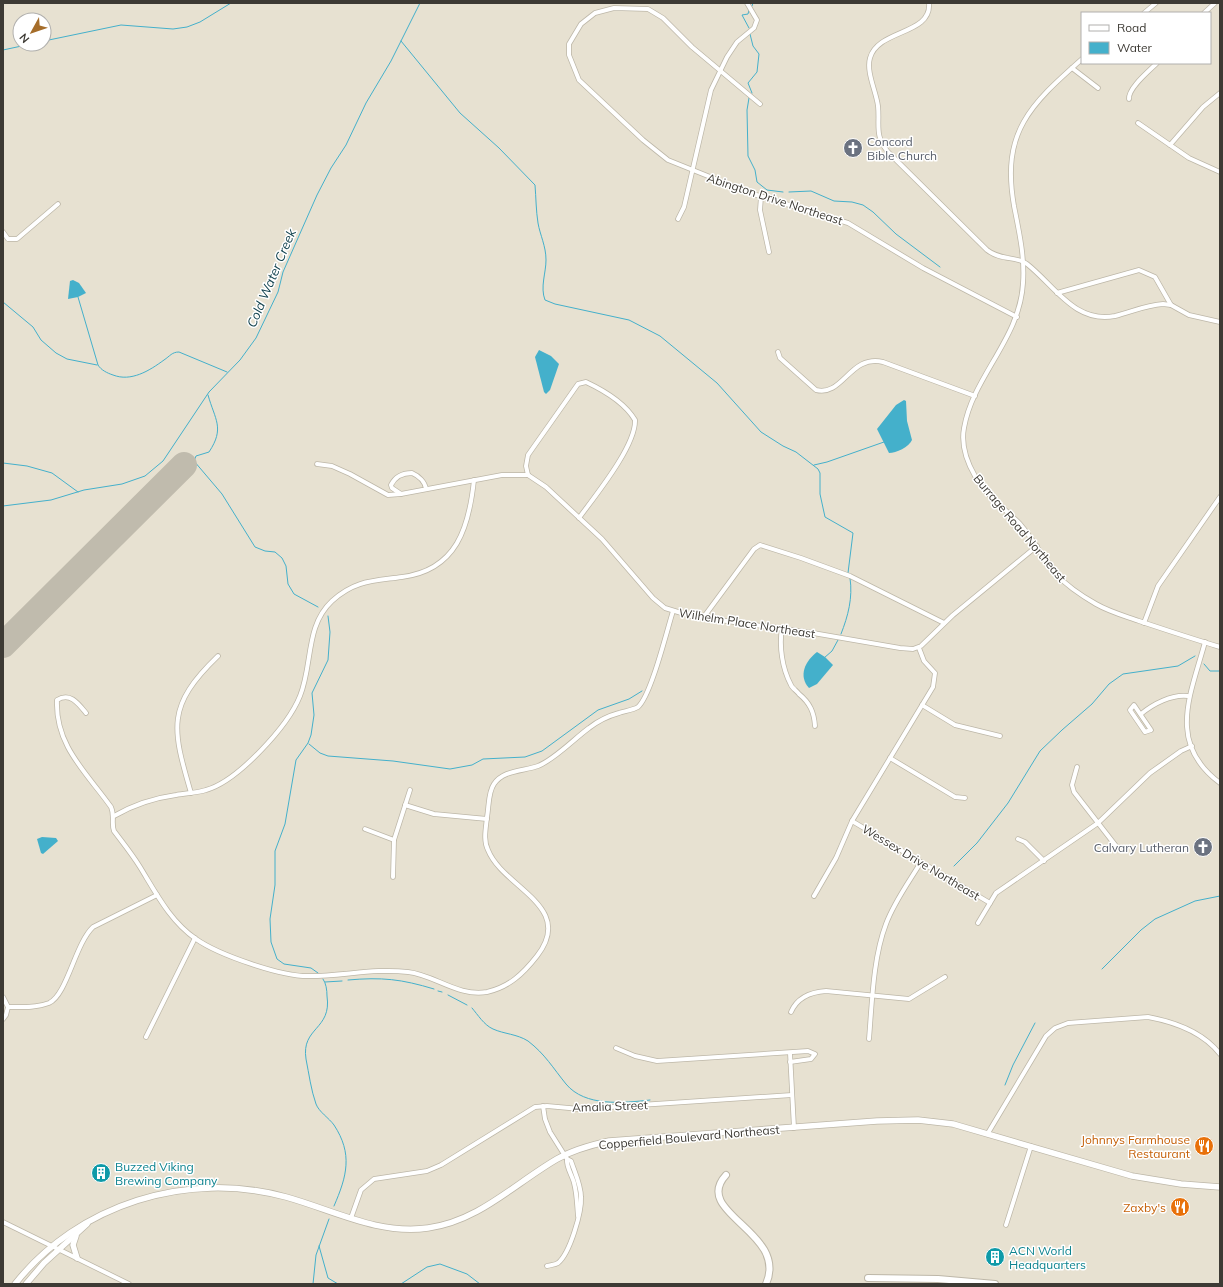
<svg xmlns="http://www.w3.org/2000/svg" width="1223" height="1287" viewBox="0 0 1223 1287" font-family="Mulish,sans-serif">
	<rect width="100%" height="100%" fill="#e7e1d1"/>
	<g fill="#44b0cb">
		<path d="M73 280 79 283 86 293 78 297 68 299 70 281Z"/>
		<path d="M539 350 551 356 559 364 550 390 546 394 544 392 535 357Z"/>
		<path d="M904 400 906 401 907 421 912 440C909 447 896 453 889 453L877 429 896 405Z"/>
		<path d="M817 652 825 657 833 665 817 684 809 688C798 676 805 661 817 652Z"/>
		<path d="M42 837 56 838 58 841 43 854 41 853 37 839Z"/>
	</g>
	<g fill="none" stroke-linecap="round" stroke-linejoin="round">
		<g stroke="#44b0cb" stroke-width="1">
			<path d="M752 6 753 3"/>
			<path d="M749 28 742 15 748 14 749 10"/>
			<path d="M750 34 753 46 759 54 757 72 748 83 752 93"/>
			<path d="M44 41 121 25 173 29 187 27 200 22 231 3"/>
			<path d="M401 41 460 113 499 148 535 185C536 197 536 211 538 223 540 235 546 246 546 260 546 273 540 287 545 300L555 304 629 320 660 336 717 383 761 432 783 446 796 452 818 469 820 473V494L825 517 853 533 848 573"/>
			<path d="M3 50 31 44"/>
			<path d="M749 98 747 110 748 156 755 170 757 182 767 190 783 192"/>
			<path d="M789 192 811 191 834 201 852 202 863 205 873 212 896 234 940 267"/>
			<path d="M78 297 98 365C101 370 107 373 113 375 131 382 149 371 164 360 170 356 172 352 179 352L227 372"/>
			<path d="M3 302 33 327 41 340 56 353 67 359 97 365"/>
			<path d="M208 395C215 420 225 428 209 452L196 456 194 461 222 494 255 547 265 551 275 552 282 558 286 566 288 584 294 594 318 607"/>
			<path d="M3 463 27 466 52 473 78 492"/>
			<path d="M814 465 827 462 884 442"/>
			<path d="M3 506 51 500 84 490 122 484 145 476 163 461 209 392 240 360 256 338 278 292 283 272 317 195 331 168 346 145 366 103 391 61 420 3"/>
			<path d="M841 634C848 616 853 598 850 578"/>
			<path d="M824 658 832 651 838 640"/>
			<path d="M1204 664 1210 671H1220"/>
			<path d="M309 744 320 753 328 756 393 761 450 769 472 765 483 759 525 757 542 751 598 710 629 699 642 691"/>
			<path d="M954 866 977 843 1008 803 1040 751 1062 730 1092 704 1109 684 1123 674 1178 666 1195 656"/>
			<path d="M1102 969 1141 930 1155 919 1195 901 1220 896"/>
			<path d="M318 973 311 968 284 964 277 959 271 942 270 919 275 885V851L285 824 296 760 308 743 311 735 314 715 312 693 328 660 330 632 328 616"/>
			<path d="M323 979C326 983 327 990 327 996 332 1030 301 1027 306 1059 309 1074 311 1090 316 1104 319 1112 329 1118 334 1125 353 1154 347 1176 334 1206"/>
			<path d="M348 980C382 977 401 979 434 989"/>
			<path d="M325 982 342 981"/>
			<path d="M438 991 442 992"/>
			<path d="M448 995 467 1005"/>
			<path d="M472 1008C478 1015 484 1025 493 1029 504 1034 517 1034 528 1041 545 1054 553 1068 566 1084 585 1107 623 1103 650 1100"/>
			<path d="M1005 1085 1013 1065 1035 1023"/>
			<path d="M319 1246 328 1278 338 1284"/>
			<path d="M313 1284 316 1255 329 1219"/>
			<path d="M401 1284 427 1267 440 1264 467 1274 480 1284"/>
		</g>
		<path stroke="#c0bbad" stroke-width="26" d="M3 645 184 465"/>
		<defs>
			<g id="minor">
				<path d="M929 3C932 35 878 29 870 58 866 72 876 91 878 106 880 125 874 135 888 152L987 250C1001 261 1017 256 1027 264 1054 285 1075 324 1115 316 1131 312 1146 305 1163 304L1171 305 1189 315 1220 322"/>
				<path d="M1144 13 1156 3"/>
				<path d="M1204 13 1215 3"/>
				<path d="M1082 59C1030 105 1001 132 1014 206 1019 231 1025 258 1023 283 1020 339 973 376 964 428 961 444 967 462 975 476 986 495 1005 509 1020 524 1034 540 1043 558 1056 574 1067 586 1082 596 1096 604 1110 612 1125 616 1139 621 1166 630 1193 639 1220 647"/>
				<path d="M1072 68 1098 88"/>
				<path d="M1129 99C1128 88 1149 71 1157 63"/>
				<path d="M760 104 692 47 663 18 648 9 614 8 595 13 581 24 569 44V55L579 80 643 140 668 160 750 193 848 223 923 268 1017 317"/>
				<path d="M1138 123 1189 158 1220 172"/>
				<path d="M1170 145 1203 107 1220 93"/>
				<path d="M761 197 760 210 769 252"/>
				<path d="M678 219 684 207 711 90 727 57 737 42 754 28 757 20 747 3"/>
				<path d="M3 232 8 239H17L58 204"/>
				<path d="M1057 293 1139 270 1155 277 1171 305"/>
				<path d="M778 352 780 358 816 390C843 397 850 354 883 362L975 396"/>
				<path d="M317 464 332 466 350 474 388 495 401 494"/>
				<path d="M528 475 526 466 528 455 578 384 586 382C603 390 625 403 635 420 636 446 595 496 579 518"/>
				<path d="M426 489C425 482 419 476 412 473 403 473 395 477 391 485L392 488 401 494 502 475H528L546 487 602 539 653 598 665 608 691 616 813 633 900 648 913 649 921 646 953 615 1037 546"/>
				<path d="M703 618 754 549 760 545 801 558 850 576 944 623"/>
				<path d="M1144 623 1158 586 1220 497"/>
				<path d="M782 628C779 646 782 668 791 685 792 688 797 691 799 694 810 703 814 712 815 726"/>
				<path d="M1205 642C1191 694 1166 743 1220 783"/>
				<path d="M922 705 955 725 1000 736"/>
				<path d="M1134 705 1151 730 1145 732 1130 710Z"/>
				<path d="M86 713C78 703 70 692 57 700 55 746 87 773 111 807 115 816 111 823 114 831 123 843 132 854 140 867 156 893 170 921 196 939 219 955 282 977 310 976 343 976 375 968 408 972 435 975 458 997 487 992 509 987 523 974 537 956 576 906 503 888 488 850 483 840 486 828 487 817 489 807 488 792 494 784 503 770 524 771 538 766 554 760 575 738 589 728 598 721 608 716 619 713 625 711 633 710 638 707 651 696 667 630 673 611"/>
				<path d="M1141 714C1153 704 1172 694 1188 696"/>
				<path d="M890 758 955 797 965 798"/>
				<path d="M1077 767 1072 785 1074 792 1116 846"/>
				<path d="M191 793C172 728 166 706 218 656"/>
				<path d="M405 805 434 814 487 819"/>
				<path d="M114 816C133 805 154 798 176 795 186 793 197 793 206 790 238 781 288 726 300 696 313 664 305 626 332 601 355 580 374 581 402 577 457 570 469 527 474 480"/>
				<path d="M852 821 990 903"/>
				<path d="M365 829 394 840"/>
				<path d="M1018 839 1025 842 1044 861"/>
				<path d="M393 877 394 840 410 790"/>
				<path d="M814 896 836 858 852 821 933 687 935 673 924 661 919 648"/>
				<path d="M978 923 996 893 1098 823 1150 773 1181 751 1192 746"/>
				<path d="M3 997 8 1007 6 1015 3 1019"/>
				<path d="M8 1007C21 1007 36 1008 49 1003 67 995 75 944 93 927L157 895"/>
				<path d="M791 1012C797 998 811 992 826 991L909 999 945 977"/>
				<path d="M146 1037 195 938"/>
				<path d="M869 1039C872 1003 873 958 886 924 894 902 909 882 921 862"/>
				<path d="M616 1048 635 1056 657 1061 808 1051 815 1054 811 1059 790 1062"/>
				<path d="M790 1053 794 1128"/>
				<path d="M543 1106 545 1119 550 1132 567 1159C566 1167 572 1175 574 1183 577 1194 577 1205 578 1216"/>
				<path d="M988 1133 1046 1036 1055 1028 1068 1023 1148 1017C1175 1022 1203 1032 1220 1054"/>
				<path d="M351 1218 361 1190 374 1179 427 1171 441 1165 535 1107 547 1106 580 1109 792 1095"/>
				<path d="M3 1222 129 1284"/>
				<path d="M1006 1225 1031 1146"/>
				<path d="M547 1266C550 1265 555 1265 558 1263 570 1253 582 1212 581 1197 581 1185 575 1173 571 1161L567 1159"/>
			</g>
			<g id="major">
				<path d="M76 1236 73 1245 77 1258"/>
				<path d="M15 1284C78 1204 188 1170 286 1197 333 1210 378 1235 428 1228 479 1221 514 1184 557 1159 573 1150 591 1145 609 1141L877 1121 918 1120 953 1124 1132 1176 1181 1184 1220 1187"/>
				<path d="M26 1284 44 1263 87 1224"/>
			</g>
			<g id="highway">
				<path d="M726 1175C691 1213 789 1232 766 1284"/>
				<path d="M868 1278 938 1279 995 1284"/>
			</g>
		</defs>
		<use href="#minor" stroke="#bdb7a8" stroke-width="5.5"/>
		<use href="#major" stroke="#bdb7a8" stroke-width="7"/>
		<use href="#highway" stroke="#bdb7a8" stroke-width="8"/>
		<use href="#minor" stroke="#fff" stroke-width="4"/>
		<use href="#major" stroke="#fff" stroke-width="5.5"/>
		<use href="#highway" stroke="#fff" stroke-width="6"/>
	</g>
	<defs>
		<symbol id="church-disc" viewBox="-11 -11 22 22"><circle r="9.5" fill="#6b7280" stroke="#fff"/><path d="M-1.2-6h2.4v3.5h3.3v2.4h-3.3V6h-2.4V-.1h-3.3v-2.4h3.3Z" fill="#fff"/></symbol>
		<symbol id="restaurant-disc" viewBox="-11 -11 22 22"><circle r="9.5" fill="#e8710a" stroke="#fff"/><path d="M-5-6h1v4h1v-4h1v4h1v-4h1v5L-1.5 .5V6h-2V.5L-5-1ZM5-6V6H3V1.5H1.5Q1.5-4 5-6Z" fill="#fff"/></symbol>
		<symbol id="building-disc" viewBox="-11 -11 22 22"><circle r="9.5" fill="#0f9aa8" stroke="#fff"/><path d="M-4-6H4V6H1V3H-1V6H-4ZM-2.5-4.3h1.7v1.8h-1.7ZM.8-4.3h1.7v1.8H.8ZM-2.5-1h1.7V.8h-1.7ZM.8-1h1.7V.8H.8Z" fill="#fff"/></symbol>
	</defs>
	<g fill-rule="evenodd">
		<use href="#church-disc" x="842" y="137" width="22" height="22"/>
		<use href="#church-disc" x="1192" y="836" width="22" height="22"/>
		<use href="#restaurant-disc" x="1193" y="1135" width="22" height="22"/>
		<use href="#building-disc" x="90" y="1162" width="22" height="22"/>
		<use href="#restaurant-disc" x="1169" y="1196" width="22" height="22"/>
		<use href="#building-disc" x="984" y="1246" width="22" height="22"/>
	</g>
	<g text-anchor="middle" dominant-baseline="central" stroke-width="3" stroke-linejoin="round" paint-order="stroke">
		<g font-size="12" fill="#5b616d" stroke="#fff" text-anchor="start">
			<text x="867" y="141">Concord<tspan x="867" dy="14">Bible Church</tspan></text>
			<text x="1189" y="847" text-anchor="end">Calvary Lutheran</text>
		</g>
		<g font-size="12" fill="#3d3a34" stroke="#fff">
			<text transform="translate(775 199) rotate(18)">Abington Drive Northeast</text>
			<text transform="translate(1020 528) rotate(50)">Burrage Road Northeast</text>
			<text transform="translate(747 623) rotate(9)">Wilhelm Place Northeast</text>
			<text transform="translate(921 862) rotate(31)">Wessex Drive Northeast</text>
			<text transform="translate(610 1106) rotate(-2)">Amalia Street</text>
			<text transform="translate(689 1137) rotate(-5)">Copperfield Boulevard Northeast</text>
		</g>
		<g font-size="12" fill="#c56008" stroke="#fff" text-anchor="end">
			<text x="1190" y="1139">Johnnys Farmhouse<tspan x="1190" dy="14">Restaurant</tspan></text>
			<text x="1166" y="1207">Zaxby's</text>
		</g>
		<g font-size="12" fill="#0d838f" stroke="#fff" text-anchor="start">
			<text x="115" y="1166">Buzzed Viking<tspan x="115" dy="14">Brewing Company</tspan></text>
			<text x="1009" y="1250">ACN World<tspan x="1009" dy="14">Headquarters</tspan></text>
		</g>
		<g font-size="13" font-style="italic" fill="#13434f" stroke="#fff">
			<text transform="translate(271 278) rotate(-67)">Cold Water Creek</text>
		</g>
	</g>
	<rect width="1223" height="1287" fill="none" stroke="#3d3a34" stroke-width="8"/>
	<rect x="1081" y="12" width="130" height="52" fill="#ffffff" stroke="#b1b0ae"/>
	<rect x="1089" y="25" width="20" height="6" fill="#ffffff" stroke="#b1b0ae"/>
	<text x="1117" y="32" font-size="12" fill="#3d3a34">Road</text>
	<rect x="1089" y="42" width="20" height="12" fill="#44b0cb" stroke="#b1b0ae"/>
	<text x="1117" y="52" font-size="12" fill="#3d3a34">Water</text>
	<g transform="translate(32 32) rotate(230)"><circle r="19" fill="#ffffff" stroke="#b1b0ae"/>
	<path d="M0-3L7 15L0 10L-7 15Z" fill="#a56d2a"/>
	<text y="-6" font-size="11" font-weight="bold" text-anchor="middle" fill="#3d3a34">N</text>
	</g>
</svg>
